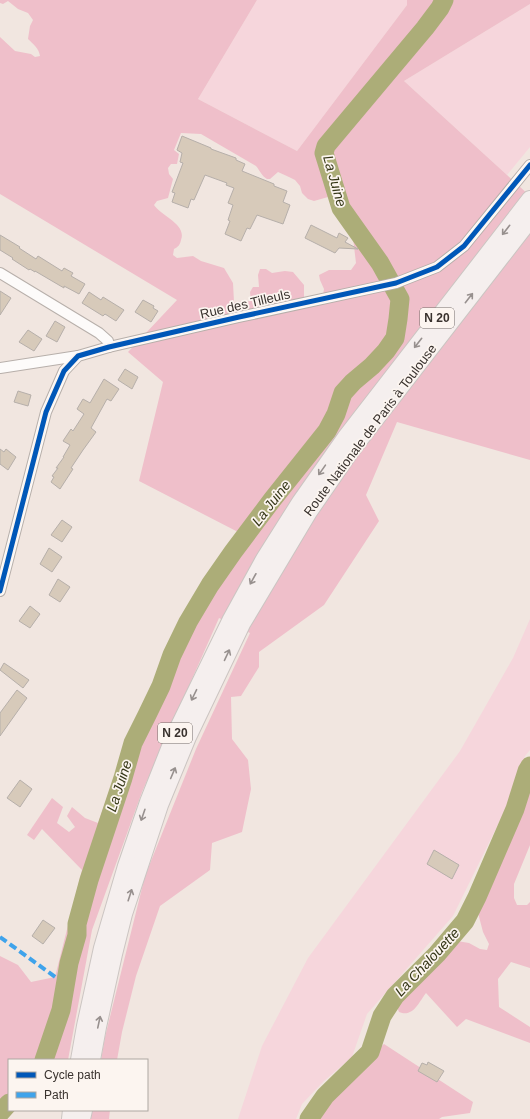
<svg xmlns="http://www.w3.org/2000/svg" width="530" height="1119" viewBox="0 0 530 1119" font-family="Helvetica,sans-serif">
	<rect width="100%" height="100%" fill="#f1e6e0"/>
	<g fill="#f6d6dc">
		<path d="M257 0H407V5L297 151 198 99Z"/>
		<path d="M530 4V147L507 175 404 81Z"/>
		<path d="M530 619V750L525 756 511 798 453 916 367 1014 352 1057 324 1081 302 1104 296 1119H238L262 1046 308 958 460 751 513 658Z"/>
	</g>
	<g fill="#efbfca" fill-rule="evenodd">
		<path d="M0 0H257L198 99 297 151 407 5V0H530V4L404 81 530 196V460L397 422 366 495 379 521 324 605 259 652V667L241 696 231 697 232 739 248 760 251 789 242 832 212 843 210 870 160 906 136 976 122 1032 117 1060H101L105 1037 145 876 196 749 250 633 219 618 142 792 92 930 68 1060H9V1097L0 1105V956L18 965 31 982 55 977 82 870 42 829 34 840 27 835 52 798 63 807 57 823 69 832 75 827 67 816 72 807 85 818 98 823 129 734 193 604 238 532 139 481 163 382 128 352 177 300 0 194V37L15 51 31 54 35 57 40 56C39 48 33 44 28 39L30 26 33 20 28 13 18 9 8 1 3 4 0 3ZM181 133 201 134 256 166C260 171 262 176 267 179H270L278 172 289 177 295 180 300 186 302 193 308 199 314 201 328 197 345 219 353 238 356 263 351 270H329L319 275 320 280 324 289 323 295 304 298V285L293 272 285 271 272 273 266 269H260L258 275 259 287H253L250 292 251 301 234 302 233 283 224 268 201 261 193 256 177 258 173 255 174 249C178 247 180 245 181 240 187 224 161 216 154 205L157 201 168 198 173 179 169 174 168 168 171 164H177L179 154 174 150Z"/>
		<path d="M530 780V845L514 884V898L517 905H527L530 902V968L511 962 498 979 499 1007 530 1027V1043L466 1019 457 1027 426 993C419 1002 413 1018 399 1012L397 1007V997L413 982 425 977 457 941 469 943 480 949 487 950 489 944 483 932 477 909 493 871 510 833Z"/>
		<path d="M384 1044 473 1102 470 1113 442 1117 439 1119H315L317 1113 363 1064Z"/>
		<path d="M91 1110H110L109 1119H91Z"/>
	</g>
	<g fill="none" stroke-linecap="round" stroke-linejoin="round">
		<g stroke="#acad78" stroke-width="19">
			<path d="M44 1060 61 1010 69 963 77 935V924L89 880 123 778 133 743 147 715 161 686 172 655 188 622 210 585 233 552 272 500 327 431 336 414 343 393 353 382 372 366 386 351 395 338 398 319 400 299 380 263 341 208 324 153 326 146 425 28 440 8 444 0"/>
			<path d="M0 1113 9 1103"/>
			<path d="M309 1119 325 1096 370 1052 382 1016 395 996 437 954 465 921 477 897 515 809 527 771 530 766"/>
		</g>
	</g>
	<g fill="#d7caba" stroke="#b6afaa">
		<path d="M182 136 211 148V149L236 158V160L245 164 242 171 274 184V186L287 191 283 202 290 205 283 224 257 215 250 229 247 228 241 241 225 234 230 221 228 220 233 205 228 203 234 188 226 185 227 183 205 175 194 200 191 199 188 208 172 202 175 193 172 192 183 163 180 162 182 153 177 150Z"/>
		<path d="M311 225 337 238 339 233 348 238 345 242 358 249 339 248 335 253 305 238Z"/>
		<path d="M0 235 20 247 19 248 36 259 38 256 62 271 64 268 73 273 71 276 85 284 79 294 64 286V288L35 271V272L30 269 29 270 12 259 13 258 0 250Z"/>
		<path d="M0 291 11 298 0 315Z"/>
		<path d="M89 292 101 300 103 297 124 310 116 321 105 314 103 316 82 303Z"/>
		<path d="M143 300 154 306 153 308 158 311 151 322 135 312Z"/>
		<path d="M55 321 65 327 57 342 46 336Z"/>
		<path d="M28 330 42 339 34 351 19 342Z"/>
		<path d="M125 369 138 377 132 389 118 380Z"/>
		<path d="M104 379 119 389 111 401 107 399 91 428 96 432 83 450 71 468 73 469 60 489 51 482 54 477 52 476 58 468H56L64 457H63L70 445 63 441 71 429 73 431 84 414 77 409 83 399 90 403Z"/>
		<path d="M18 391 31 395 28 406 14 402Z"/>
		<path d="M0 449 4 452 6 449 16 457 8 470 0 464Z"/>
		<path d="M62 520 72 527 62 542 51 535Z"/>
		<path d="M49 548 62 557 52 572 40 564Z"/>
		<path d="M58 579 70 587 60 602 49 595Z"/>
		<path d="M30 606 40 614 30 628 19 621Z"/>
		<path d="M4 663 29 680 23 688 0 670Z"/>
		<path d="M17 690 27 698 0 736V713Z"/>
		<path d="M20 780 32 789 20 807 7 798Z"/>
		<path d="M434 850 459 865 452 879 427 864Z"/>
		<path d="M43 920 55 928 43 944 32 936Z"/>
		<path d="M428 1062 444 1071 437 1082 418 1071 422 1063 427 1065Z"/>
	</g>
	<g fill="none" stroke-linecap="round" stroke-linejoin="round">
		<defs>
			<g id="street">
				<path d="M0 273 99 333 108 341 109 347"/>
				<path d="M0 368 78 356"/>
				<path d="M0 591 46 412 64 371 78 356 109 347 239 317 396 283 437 267 464 246 530 165"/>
			</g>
			<g id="primary">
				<path d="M79 1060 85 1026 102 948 126 866 148 802 175 734 231 619 264 559 300 502 345 438 530 199"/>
				<path d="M92 1060 98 1027 114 954 124 914 160 805 188 737 242 624 309 512 351 451 530 220"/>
				<path d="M70 1119 71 1110"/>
				<path d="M82 1119 84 1110"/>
			</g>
		</defs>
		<use href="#street" stroke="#b7afaa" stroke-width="12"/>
		<use href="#primary" stroke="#cbc5c2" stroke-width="18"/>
		<use href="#street" stroke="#fdfbfa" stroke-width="10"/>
		<use href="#primary" stroke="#f5efee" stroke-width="16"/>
		<path stroke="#3fa3eb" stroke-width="4" stroke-dasharray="8 4" stroke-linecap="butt" d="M0 937 58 979"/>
		<defs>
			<path id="cycleway" d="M0 591 46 412 64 371 78 356 109 347 239 317 396 283 437 267 464 246 530 165"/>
		</defs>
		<use href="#cycleway" stroke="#fcf5f0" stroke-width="8"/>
		<use href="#cycleway" stroke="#0057b8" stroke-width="5"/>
	</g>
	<defs><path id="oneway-shaft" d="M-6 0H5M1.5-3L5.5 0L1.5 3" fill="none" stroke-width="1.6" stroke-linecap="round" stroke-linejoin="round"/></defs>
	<g stroke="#97908e">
		<use href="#oneway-shaft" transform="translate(506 230) rotate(128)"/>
		<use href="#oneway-shaft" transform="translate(469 298) rotate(-52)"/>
		<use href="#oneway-shaft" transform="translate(418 343) rotate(128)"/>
		<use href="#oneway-shaft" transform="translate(322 470) rotate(125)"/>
		<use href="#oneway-shaft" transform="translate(253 579) rotate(119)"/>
		<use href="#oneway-shaft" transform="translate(227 655) rotate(-65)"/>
		<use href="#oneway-shaft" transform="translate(194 695) rotate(116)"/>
		<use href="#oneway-shaft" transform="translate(173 773) rotate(-67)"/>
		<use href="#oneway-shaft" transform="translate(143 815) rotate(109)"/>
		<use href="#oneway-shaft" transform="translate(130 895) rotate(-72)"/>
		<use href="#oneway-shaft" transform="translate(99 1022) rotate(-78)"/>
	</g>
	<g text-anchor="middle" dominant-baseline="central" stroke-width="3.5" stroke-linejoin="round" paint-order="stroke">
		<g fill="#fcf5f0" stroke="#746c68" stroke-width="1">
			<rect x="420" y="308" width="34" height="20" rx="3"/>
			<rect x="158" y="723" width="34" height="20" rx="3"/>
		</g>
		<g font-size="12" font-weight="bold" fill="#39322e">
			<text x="437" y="318">N 20</text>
			<text x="175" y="733">N 20</text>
		</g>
		<g font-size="13" fill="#39322e" stroke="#fcf5f0">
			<text transform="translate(245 304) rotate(-13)">Rue des Tilleuls</text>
			<text transform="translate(370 430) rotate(-53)">Route Nationale de Paris à Toulouse</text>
		</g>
		<g font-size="14" font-style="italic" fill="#363818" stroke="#fcf5f0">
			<text transform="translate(335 181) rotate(74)">La Juine</text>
			<text transform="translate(271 503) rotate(-52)">La Juine</text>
			<text transform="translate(119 786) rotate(-72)">La Juine</text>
			<text transform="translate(427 962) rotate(-47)">La Chalouette</text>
		</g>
	</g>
	<rect x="8" y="1059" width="140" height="52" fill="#fcf5f0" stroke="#aea7a2"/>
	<rect x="16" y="1072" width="20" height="6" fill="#0057b8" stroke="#aea7a2"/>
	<text x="44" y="1079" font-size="12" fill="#39322e">Cycle path</text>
	<rect x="16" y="1092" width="20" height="6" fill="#3fa3eb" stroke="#aea7a2"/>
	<text x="44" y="1099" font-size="12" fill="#39322e">Path</text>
</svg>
